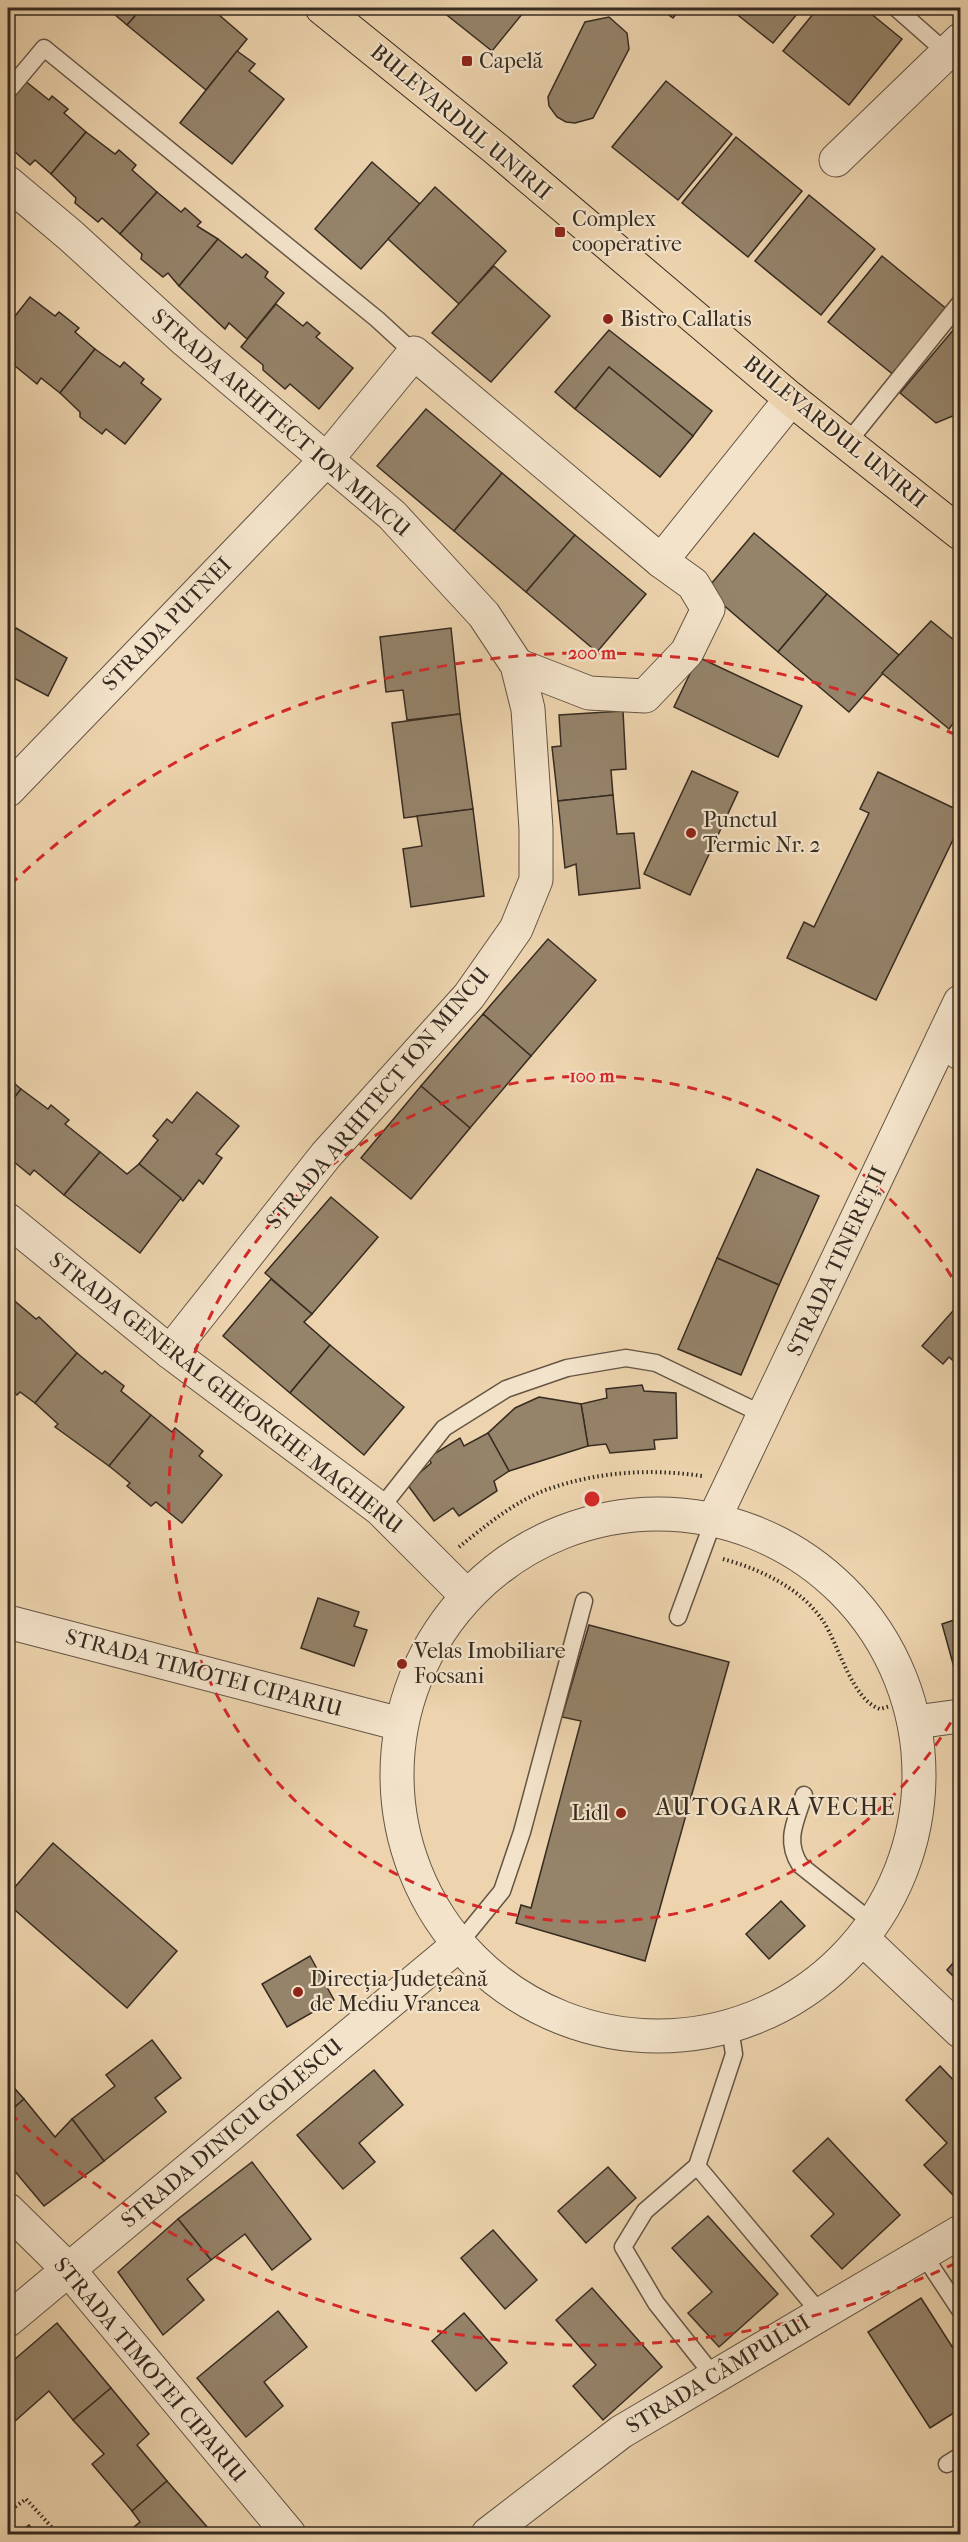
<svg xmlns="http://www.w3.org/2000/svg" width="968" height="2542" viewBox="0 0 968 2542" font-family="'IM FELL French Canon',serif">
	<rect width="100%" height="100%" fill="#edd4ae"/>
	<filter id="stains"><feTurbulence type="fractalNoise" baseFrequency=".00333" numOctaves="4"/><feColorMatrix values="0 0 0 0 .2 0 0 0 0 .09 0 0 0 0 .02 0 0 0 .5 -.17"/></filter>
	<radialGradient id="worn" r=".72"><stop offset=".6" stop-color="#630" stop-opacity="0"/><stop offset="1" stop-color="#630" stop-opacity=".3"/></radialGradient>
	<g fill="#95836a" stroke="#362b21" stroke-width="1.5">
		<path d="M107 8H142L127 25Z"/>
		<path d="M142 8H211L247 39 206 90 127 25Z"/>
		<path d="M438 8H527L492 51Z"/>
		<path d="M659 8H681L673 18Z"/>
		<path d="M729 8H802L773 43Z"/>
		<path d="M818 8H864L902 39 849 105 783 51Z"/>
		<path d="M609 17 627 33 629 49 593 118 575 123 566 122 557 117 549 106 548 97 585 22Z"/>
		<path d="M237 51 255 64 249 71 284 99 232 164 180 123Z"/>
		<path d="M24 80 49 100 52 96 68 109 64 113 86 132 51 174 35 160 30 165 8 146V99Z"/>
		<path d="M666 81 732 134 678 200 612 147Z"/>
		<path d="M86 132 115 154 119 150 136 165 132 170 157 192 120 234 102 218 98 222 75 203 76 198 51 174Z"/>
		<path d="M736 137 802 191 748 257 682 203Z"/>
		<path d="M372 162 420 204 361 269 315 229Z"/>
		<path d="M435 187 506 251 459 304 388 239Z"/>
		<path d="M157 192 181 212 185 208 201 222 197 226 218 239 179 286 168 273 163 277 141 259 142 254 120 234Z"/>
		<path d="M809 195 875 249 821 315 755 261Z"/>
		<path d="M218 239 242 258 246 254 268 272 265 277 284 293 247 339 229 323 225 329 179 286Z"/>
		<path d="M882 256 948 310 895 376 828 322Z"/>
		<path d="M494 266 550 316 491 382 432 333Z"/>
		<path d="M30 297 55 316 59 312 79 328 75 332 95 349 60 393 41 378 37 384 15 366V361L8 355V325Z"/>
		<path d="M276 304 303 326 307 322 320 333 316 337 353 368 319 409 290 384 285 389 263 370V365L241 347Z"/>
		<path d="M960 322V413L936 423 900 393Z"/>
		<path d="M609 330 712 411 693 436 609 367 575 409 555 392Z"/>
		<path d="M95 349 120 367 124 362 144 379 141 383 161 399 125 444 106 429 102 434 80 417V412L60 393Z"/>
		<path d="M609 367 693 436 660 477 575 409Z"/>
		<path d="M426 409 502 473 454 531 377 466Z"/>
		<path d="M502 473 575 535 526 592 454 531Z"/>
		<path d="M754 533 827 594 778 652 706 590Z"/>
		<path d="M575 535 646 594 597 652 526 592Z"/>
		<path d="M827 594 899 655 849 712 778 652Z"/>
		<path d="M931 621 960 645V714L949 729 882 673Z"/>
		<path d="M16 628 67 658 48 696 8 675V642Z"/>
		<path d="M451 628 460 714 407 720 403 690 386 692 380 637Z"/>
		<path d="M698 657 802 706 778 757 674 707Z"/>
		<path d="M623 711 626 769 611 770 613 795 558 801 552 747 561 746 559 715Z"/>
		<path d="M460 714 473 809 404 818 392 723Z"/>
		<path d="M692 771 738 792 690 895 644 874Z"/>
		<path d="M878 772 960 811V825L876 1000 787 958 804 922 814 927 869 813 860 809Z"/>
		<path d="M613 795 617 834 634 833 640 888 579 895 576 864 565 868 558 801Z"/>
		<path d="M473 809 484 896 411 907 403 849 422 846 417 816Z"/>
		<path d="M548 939 596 980 531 1056 483 1014Z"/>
		<path d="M483 1014 531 1056 470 1128 421 1086Z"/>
		<path d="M8 1078 21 1089 8 1106Z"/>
		<path d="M421 1086 470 1128 411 1199 361 1158Z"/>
		<path d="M21 1089 48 1109 51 1105 69 1120 65 1124 100 1152 64 1195 34 1170 30 1175 8 1157V1106Z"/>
		<path d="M197 1092 239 1126 216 1154 222 1158 203 1184 199 1180 183 1201 139 1164 158 1140 153 1136 167 1119 172 1123Z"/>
		<path d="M100 1152 127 1174 139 1164 181 1198 140 1253 64 1195Z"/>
		<path d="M757 1169 819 1196 779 1285 717 1258Z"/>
		<path d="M331 1197 378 1237 312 1314 265 1273Z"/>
		<path d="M717 1258 779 1285 741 1375 678 1349Z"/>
		<path d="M271 1279 312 1314 304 1322 330 1345 290 1393 223 1336Z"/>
		<path d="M10 1297 36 1319 39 1317 77 1353 35 1403 20 1392 17 1395 8 1387V1300Z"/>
		<path d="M959 1304 960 1305V1367L949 1357 943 1364 922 1346Z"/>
		<path d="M330 1345 404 1407 364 1455 290 1393Z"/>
		<path d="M77 1353 102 1374 105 1371 124 1386 121 1391 151 1415 109 1466 55 1427 58 1424 35 1403Z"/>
		<path d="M642 1385 644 1391 676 1393 677 1438 654 1440 655 1449 610 1453 606 1444 588 1446 581 1404 607 1398 606 1389Z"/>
		<path d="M539 1397 581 1404 588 1446 509 1471 488 1433 515 1408Z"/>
		<path d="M151 1415 172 1432 175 1428 203 1451 199 1456 222 1475 182 1523 156 1502 151 1506 127 1486 130 1483 109 1466Z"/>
		<path d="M488 1433 509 1471 494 1481 497 1491 459 1516 453 1508 434 1521 407 1484 431 1463 429 1457 460 1438 464 1446Z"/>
		<path d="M318 1598 359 1612 354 1626 367 1630 354 1666 301 1648Z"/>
		<path d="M960 1618V1689L942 1624Z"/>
		<path d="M589 1625 729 1662 645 1961 516 1923 521 1905 531 1908 581 1721 562 1717Z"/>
		<path d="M53 1843 177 1951 127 2008 8 1904V1895Z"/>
		<path d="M781 1901 805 1926 769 1959 746 1934Z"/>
		<path d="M960 1955V1983L947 1970Z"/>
		<path d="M310 1956 334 2000 287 2027 262 1984Z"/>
		<path d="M152 2040 181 2078 155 2098 166 2112 104 2161 72 2119 115 2086 106 2075Z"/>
		<path d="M940 2066 960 2087V2193L956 2198 924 2165 947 2143 906 2100Z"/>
		<path d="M374 2070 403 2105 359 2143 375 2162 343 2189 297 2135Z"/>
		<path d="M8 2081 24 2099 8 2113Z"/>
		<path d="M24 2099 55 2137 72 2119 104 2161 44 2206 8 2163V2113Z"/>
		<path d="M828 2138 900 2215 842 2269 811 2236 834 2214 793 2171Z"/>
		<path d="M252 2162 311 2239 272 2270 245 2234 211 2260 178 2219Z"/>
		<path d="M608 2167 636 2198 586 2243 558 2211Z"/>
		<path d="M708 2216 778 2294 719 2347 688 2313 712 2292 672 2248Z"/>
		<path d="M178 2219 211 2260 187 2279 204 2300 163 2335 118 2272Z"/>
		<path d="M493 2230 537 2280 505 2309 461 2258Z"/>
		<path d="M592 2288 662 2367 603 2420 573 2386 596 2365 556 2320Z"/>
		<path d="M921 2298 960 2359V2409L930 2428 868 2332Z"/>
		<path d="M278 2311 307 2347 264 2382 283 2406 246 2437 197 2378Z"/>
		<path d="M464 2313 507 2363 476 2391 432 2341Z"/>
		<path d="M57 2323 111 2388 73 2420 49 2391 14 2422 8 2415V2365Z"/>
		<path d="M111 2388 149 2434 137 2445 167 2481 132 2511 92 2464 104 2454 73 2420Z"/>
		<path d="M167 2481 208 2528 200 2534H125L140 2522 132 2511Z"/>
		<path d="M29 2525 36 2534H17Z"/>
	</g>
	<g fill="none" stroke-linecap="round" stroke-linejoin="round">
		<defs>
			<g id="service">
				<path d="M896 8 947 53"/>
				<path d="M8 91 44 48 377 319 414 353"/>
				<path d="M848 442 960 303"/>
				<path d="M380 1509 444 1428 506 1389 567 1368 626 1358 656 1363 764 1415"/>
				<path d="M678 1617 714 1519"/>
				<path d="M804 1795C796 1821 784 1840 800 1865L873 1923"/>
				<path d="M457 1946 502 1891 522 1832 584 1601"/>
				<path d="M697 2166 821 2314"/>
				<path d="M923 2254 960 2310"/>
				<path d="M713 2375 656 2303 623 2247 645 2211 697 2166 734 2054 730 2028"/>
				<path d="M947 2464 960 2456"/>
			</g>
			<g id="minor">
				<path d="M836 160 960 40"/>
				<path d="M8 183 70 235 186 341 392 515 484 615 517 665 528 709 536 829V880L516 929 469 996 326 1155 170 1352"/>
				<path d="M517 665 589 693 645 696 687 652 708 609 693 584 661 561"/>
				<path d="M8 790 327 459 414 353 661 561 791 399"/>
				<path d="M942 1040 960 1053"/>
				<path d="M8 1220 170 1352 380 1509 467 1596"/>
				<circle cx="658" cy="1775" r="261"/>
				<path d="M8 1622 400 1724"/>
				<path d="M916 1722 960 1716"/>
				<path d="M863 1939 960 2031"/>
				<path d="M8 2210 68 2269 289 2534"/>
				<path d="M8 2320 457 1946"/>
				<path d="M488 2534 621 2432 960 2232"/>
			</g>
			<path id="tertiary" d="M714 1519 960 1002"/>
			<path id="primary" d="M322 8 495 148 791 399 960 533"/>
		</defs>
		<use href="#service" stroke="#645544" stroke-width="19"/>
		<use href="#minor" stroke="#645544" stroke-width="35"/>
		<use href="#tertiary" stroke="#645544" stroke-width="35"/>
		<use href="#primary" stroke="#362b21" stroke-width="35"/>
		<g stroke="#362b21" stroke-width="4" stroke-dasharray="1.5 3" stroke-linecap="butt">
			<path d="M459 1547C484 1527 513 1503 543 1491 594 1472 648 1468 702 1476"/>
			<path d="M723 1559C760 1569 801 1588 823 1621 839 1645 852 1700 880 1709L890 1706"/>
			<path d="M8 2512 26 2499 58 2534"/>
		</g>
		<use href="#service" stroke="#f3e3ca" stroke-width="16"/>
		<use href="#minor" stroke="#f3e3ca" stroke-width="33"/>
		<use href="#tertiary" stroke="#f3e3ca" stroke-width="33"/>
		<use href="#primary" stroke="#edd4ae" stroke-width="33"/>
	</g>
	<g fill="none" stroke="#d62828" stroke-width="3" stroke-dasharray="10 8">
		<path d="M960 1707A423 423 0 1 1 960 1291"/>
		<path d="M956 2263A846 846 0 0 1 10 2113M10 885A846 846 0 0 1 956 735"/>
	</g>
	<g fill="#8f2418" stroke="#f3e3ca" stroke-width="2">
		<rect x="461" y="55" width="12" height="12" rx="3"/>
		<rect x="554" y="226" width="12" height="12" rx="3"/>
		<circle cx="608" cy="319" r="6"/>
		<circle cx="691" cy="833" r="6"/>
		<circle cx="402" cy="1664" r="6"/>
		<circle cx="621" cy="1813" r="6"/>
		<circle cx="298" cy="1992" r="6"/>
	</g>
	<g text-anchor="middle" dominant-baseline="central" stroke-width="4.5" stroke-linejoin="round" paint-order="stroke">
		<g font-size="22" fill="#362b21" stroke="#f3e3ca" text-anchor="start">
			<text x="479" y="61">Capelă</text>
			<text x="572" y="219">Complex<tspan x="572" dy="25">cooperative</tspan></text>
			<text x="620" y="319">Bistro Callatis</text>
			<text x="703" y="820">Punctul<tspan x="703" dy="25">Termic Nr. 2</tspan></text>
			<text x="414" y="1651">Velas Imobiliare<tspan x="414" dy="25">Focsani</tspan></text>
			<text x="609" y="1813" text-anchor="end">Lidl</text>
			<text x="310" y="1979">Direcția Județeană<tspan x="310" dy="25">de Mediu Vrancea</tspan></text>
		</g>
		<g font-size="22" fill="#362b21" stroke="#f3e3ca">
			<text transform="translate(461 122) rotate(40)">BULEVARDUL UNIRII</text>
			<text transform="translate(281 423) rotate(41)">STRADA ARHITECT ION MINCU</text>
			<text transform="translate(835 432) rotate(39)">BULEVARDUL UNIRII</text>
			<text transform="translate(167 624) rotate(-46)">STRADA PUTNEI</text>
			<text transform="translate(378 1098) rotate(-50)">STRADA ARHITECT ION MINCU</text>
			<text transform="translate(837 1261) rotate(-65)">STRADA TINEREȚII</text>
			<text transform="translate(226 1393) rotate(38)">STRADA GENERAL GHEORGHE MAGHERU</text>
			<text transform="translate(204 1673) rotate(15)">STRADA TIMOTEI CIPARIU</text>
			<text transform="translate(232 2133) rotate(-40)">STRADA DINICU GOLESCU</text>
			<text transform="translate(150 2370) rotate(50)">STRADA TIMOTEI CIPARIU</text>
			<text transform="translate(718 2374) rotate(-31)">STRADA CÂMPULUI</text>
		</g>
		<g font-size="24" letter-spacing="1.5" fill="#362b21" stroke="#f3e3ca">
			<text x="776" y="1807">AUTOGARA VECHE</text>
		</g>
	</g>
	<circle cx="592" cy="1499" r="9" fill="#d62828" stroke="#f3e3ca" stroke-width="3"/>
	<g font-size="18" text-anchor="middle" font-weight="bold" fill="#d62828" stroke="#f3e3ca" stroke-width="4.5" stroke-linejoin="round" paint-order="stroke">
		<text x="592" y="659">200 m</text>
		<text x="592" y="1082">100 m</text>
	</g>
	<rect width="968" height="2542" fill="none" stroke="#edd4ae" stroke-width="30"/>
	<rect x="9" y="9" width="950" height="2524" fill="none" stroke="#362b21" stroke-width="3"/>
	<rect x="15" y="15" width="938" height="2512" fill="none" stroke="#362b21" stroke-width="1.5"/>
	<rect width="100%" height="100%" filter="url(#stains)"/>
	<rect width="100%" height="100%" fill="url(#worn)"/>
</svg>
